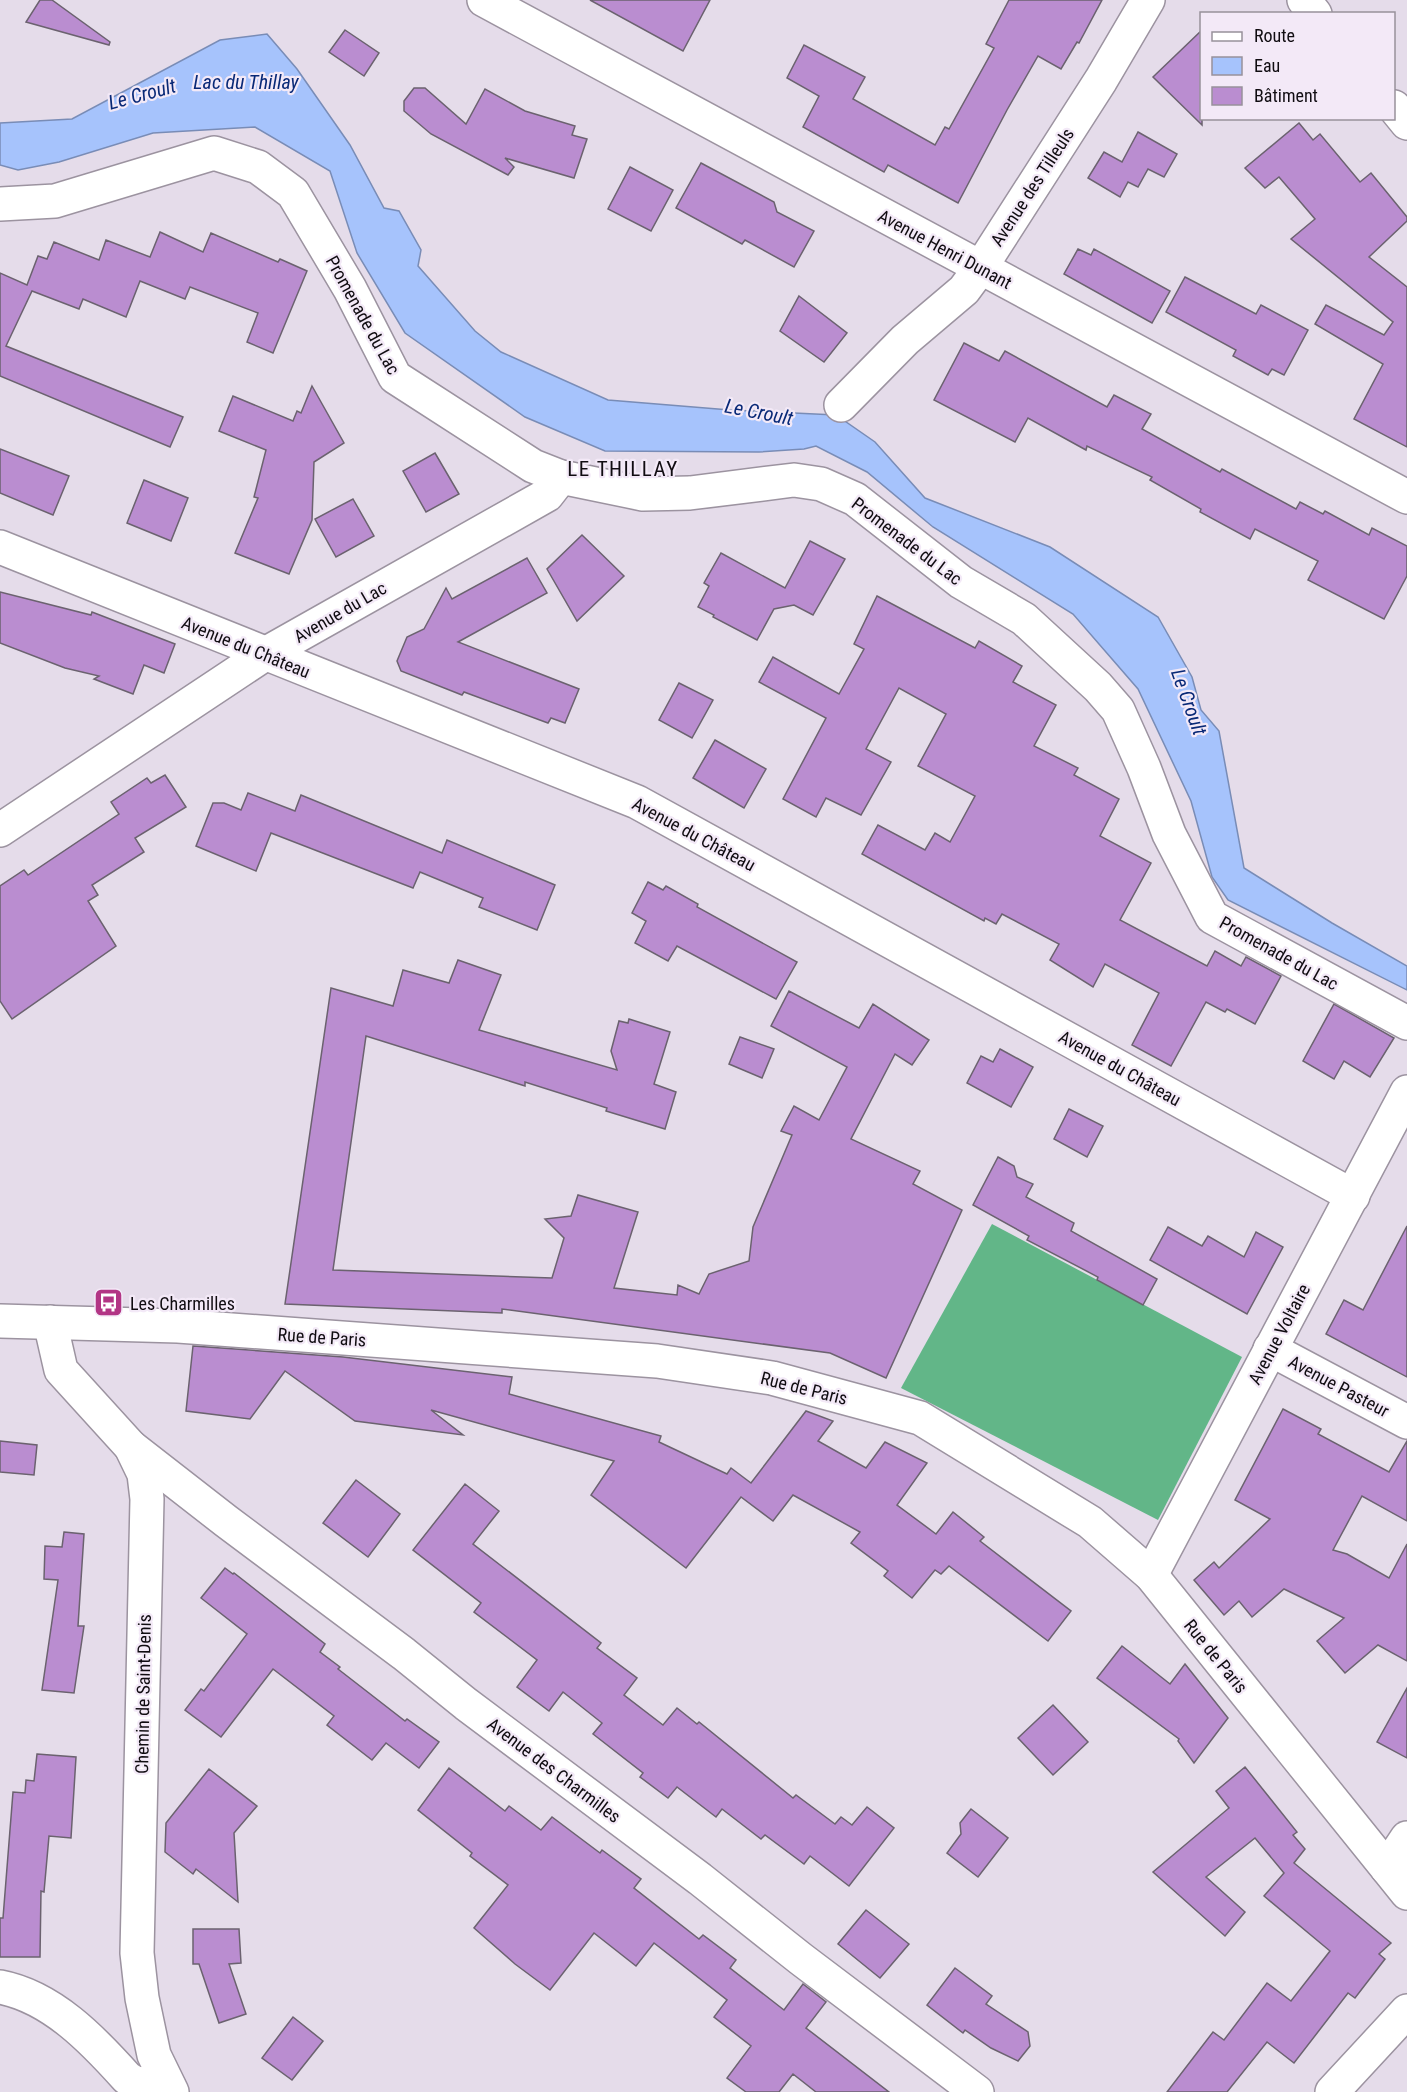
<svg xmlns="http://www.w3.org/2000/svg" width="1407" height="2092" viewBox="0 0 1407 2092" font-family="'Roboto Condensed',sans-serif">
	<rect width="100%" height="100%" fill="#e5dcea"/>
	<path fill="#62b688" d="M992 1224 1242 1357 1158 1520 901 1388Z"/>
	<path fill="#a6c3fc" stroke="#798cb6" stroke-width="1.5" d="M267 34 297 69 350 145 384 208 399 211 421 250 418 266 475 331 501 352 608 400 730 410 836 415 875 442 925 498 1050 547 1158 617 1192 677 1201 710 1219 731 1244 868 1332 923 1407 966V990L1228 900 1212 877 1191 801 1138 689 1073 614 933 527 867 472 816 446 804 449 759 452 605 451 525 417 405 333 357 253 330 171 255 127 153 133 59 162 18 170 0 165V123L72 119 220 40Z"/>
	<g fill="#ba8dd0" stroke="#6b626f" stroke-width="1.5">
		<path d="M40 0H52L110 42 109 45 26 22Z"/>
		<path d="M590 0H710L683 51Z"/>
		<path d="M1009 0H1102L1079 43 1077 42 1061 69 1038 56 1007 110 958 203 888 165 884 172 803 127 819 96 787 78 804 45 865 77 853 99 935 145 945 127 949 129 994 48 986 44Z"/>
		<path d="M345 30 379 53 364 76 329 52Z"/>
		<path d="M1202 30V125L1153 77Z"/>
		<path d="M414 88H425L466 124 485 89 525 111 575 126 572 135 587 139 574 178 505 158 514 167 508 175 431 134 404 111V101Z"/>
		<path d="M1299 123 1313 140 1320 134 1360 182 1371 173 1407 217V221L1369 257 1407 287V447L1354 419 1383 364 1315 324 1326 305 1384 335 1393 322 1291 239 1315 219 1279 177 1265 188 1245 168Z"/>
		<path d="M1138 132 1177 154 1164 177 1148 169 1138 187 1128 182 1120 197 1088 178 1104 152 1122 162Z"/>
		<path d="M701 163 774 202 777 212 814 231 794 267 745 240 742 244 676 208Z"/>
		<path d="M630 167 673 190 651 231 608 209Z"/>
		<path d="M160 232 203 252 211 233 278 262 280 259 307 271 273 353 247 342 258 313 190 287 185 299 140 281 126 317 83 299 79 309 32 291 6 346 183 417 170 447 0 376V273L27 285 38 256 47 259 54 242 99 260 106 240 150 257Z"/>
		<path d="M1078 249 1091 255 1094 249 1170 291 1152 323 1064 274Z"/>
		<path d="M1185 277 1256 314 1261 305 1308 330 1284 375 1272 369 1268 375 1233 356 1236 350 1166 312Z"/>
		<path d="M799 296 847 333 824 362 780 331Z"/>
		<path d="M964 343 999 361 1005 351 1107 407 1114 395 1151 414 1142 429 1220 472 1222 469 1296 509 1300 502 1323 514 1325 511 1369 535 1372 528 1407 546V576L1384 619 1308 580 1318 561 1255 529 1250 539 1200 512 1201 509 1150 480 1152 477 1087 446 1086 450 1028 418 1015 442 934 400Z"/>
		<path d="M312 386 344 443 314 462 312 520 289 574 235 553 258 498 254 497 266 450 219 431 233 396 293 421 297 411 301 413Z"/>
		<path d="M0 449 69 476 53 515 0 493Z"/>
		<path d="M435 453 459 494 426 512 403 471Z"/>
		<path d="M144 480 188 498 171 541 127 523Z"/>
		<path d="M353 499 374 536 336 557 315 519Z"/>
		<path d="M582 535 624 576 577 621 547 569Z"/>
		<path d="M810 541 845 559 813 615 794 605 774 609 757 640 713 617 714 615 698 607 709 586 704 583 721 553 785 588Z"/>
		<path d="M527 558 547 593 458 642 579 689 565 723 551 718 548 723 464 692 462 695 401 671 397 661 407 637 424 629 446 588 452 599Z"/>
		<path d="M0 592 91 615 92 612 175 644 164 673 144 665 133 694 94 679 99 676 65 668 0 643Z"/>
		<path d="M877 596 975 648 979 641 1022 666 1013 682 1056 705 1034 746 1078 768 1074 775 1119 799 1100 836 1151 863 1120 920 1207 966 1215 951 1241 966 1246 957 1281 976 1255 1024 1227 1009 1225 1012 1206 1002 1171 1066 1132 1045 1159 993 1105 964 1093 987 1050 960 1059 944 1002 914 996 924 985 918 984 921 862 854 878 825 925 850 935 833 950 842 975 796 918 766 946 714 899 688 866 749 891 762 861 815 826 798 816 817 783 799 826 718 759 682 773 657 839 694 864 649 854 644Z"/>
		<path d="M679 683 713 700 692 738 659 720Z"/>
		<path d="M715 740 766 769 744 808 693 778Z"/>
		<path d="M165 775 186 807 135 838 144 852 92 885 98 895 88 901 116 946 12 1019 0 1001V886L24 870 28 875 119 814 111 802 147 778 151 783Z"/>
		<path d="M248 793 295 811 301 795 442 853 447 840 555 885 537 930 479 907 483 898 420 872 413 888 271 833 256 871 196 846 213 803H224L241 810Z"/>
		<path d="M648 882 663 890 666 886 698 904 697 907 797 962 776 999 677 946 668 961 635 943 646 921 632 913Z"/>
		<path d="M458 960 501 975 479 1030 617 1070 611 1051 619 1021 628 1023 629 1019 670 1032 654 1084 676 1092 665 1129 606 1111 607 1108 525 1082V1086L366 1036 333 1270 552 1278 564 1238 545 1219 571 1216 578 1195 638 1212 614 1288 677 1295 678 1285 699 1294 709 1274 749 1261 753 1227 792 1135 781 1131 794 1106 819 1120 847 1067 771 1026 789 991 859 1028 873 1004 929 1040 912 1065 895 1054 851 1139 920 1171 913 1184 962 1210 886 1378 830 1353 502 1309V1313L285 1304 331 988 393 1006 403 970 449 983Z"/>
		<path d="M1334 1004 1394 1038 1370 1077 1344 1061 1334 1079 1303 1061Z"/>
		<path d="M740 1037 774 1049 762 1078 729 1064Z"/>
		<path d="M1000 1049 1033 1067 1011 1107 967 1083 981 1056 993 1062Z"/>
		<path d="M1069 1109 1103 1126 1087 1157 1054 1139Z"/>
		<path d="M998 1157 1014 1166 1017 1177 1033 1184 1026 1197 1074 1223 1071 1231 1157 1279 1143 1305 1097 1280 1098 1277 1027 1240 1029 1236 973 1205Z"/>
		<path d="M1407 1226V1377L1326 1334 1344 1300 1363 1310Z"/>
		<path d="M1168 1227 1202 1246 1208 1236 1244 1257 1256 1232 1283 1247 1247 1314 1150 1260Z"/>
		<path d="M193 1346 343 1357 512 1377 509 1394 661 1436 659 1442 727 1474 731 1468 751 1483 806 1411 833 1421 818 1441 866 1468 885 1442 927 1463 897 1505 936 1534 953 1512 984 1537 980 1541 1071 1611 1048 1641 949 1566 941 1574 935 1570 912 1598 884 1576 888 1571 851 1543 860 1532 793 1495 773 1521 741 1497 686 1568 591 1495 614 1461 431 1410 463 1435 355 1421 285 1371 250 1419 186 1411Z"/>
		<path d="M1283 1409 1321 1429 1318 1434 1389 1472 1407 1441V1521L1362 1496 1333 1550 1347 1554 1389 1578 1407 1544V1661L1378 1645 1345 1673 1317 1641 1344 1618 1284 1589 1252 1617 1239 1601 1224 1615 1194 1580 1214 1562 1219 1568 1270 1519 1235 1500Z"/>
		<path d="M0 1441 37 1445 34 1475 0 1472Z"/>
		<path d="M356 1480 400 1514 368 1557 323 1523Z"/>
		<path d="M465 1484 499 1511 473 1544 601 1643 597 1648 637 1678 624 1695 663 1725 677 1708 697 1724 699 1722 793 1798 796 1795 835 1824 841 1817 852 1825 867 1807 894 1828 849 1886 810 1856 804 1864 765 1835 761 1839 722 1809 716 1817 677 1787 668 1798 640 1777 643 1773 593 1734 602 1723 563 1692 549 1711 517 1687 537 1660 474 1612 481 1603 413 1550Z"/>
		<path d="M64 1532 84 1534 78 1626H84L74 1693 42 1690 58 1580 44 1579 45 1546 62 1547Z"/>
		<path d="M225 1568 233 1574 234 1573 325 1644 320 1652 340 1667 338 1669 405 1721 407 1719 439 1742 419 1768 386 1743 372 1760 327 1725 334 1716 273 1669 221 1737 185 1710 201 1689 204 1691 247 1634 201 1598Z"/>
		<path d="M1122 1646 1170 1684 1185 1664 1228 1718 1194 1763 1178 1741 1179 1739 1097 1678Z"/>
		<path d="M1407 1688V1758L1377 1742Z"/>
		<path d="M1053 1705 1088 1742 1053 1775 1018 1738Z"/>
		<path d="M37 1754 76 1757 71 1838 49 1836 44 1892 41 1891 40 1957H0V1918H3L13 1792 25 1793 26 1780 34 1781Z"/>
		<path d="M1245 1767 1297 1832 1293 1835 1305 1849 1294 1863 1391 1943 1379 1954 1385 1959 1355 1998 1348 1993 1294 2063 1267 2042 1227 2092H1167L1213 2032 1224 2040 1267 1983 1291 2001 1330 1951 1264 1896 1284 1873 1255 1838 1206 1877 1245 1912 1225 1936 1153 1872 1229 1808 1216 1791Z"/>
		<path d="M449 1768 505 1811 509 1806 541 1830 552 1817 600 1853 602 1850 641 1879 634 1888 699 1939 703 1935 736 1960 730 1968 784 2010 803 1984 826 2002 806 2028 889 2092H816L793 2074 779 2092H746L727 2078 751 2046 714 2017 727 2000 654 1943 636 1966 594 1933 550 1990 515 1964 474 1928 508 1885 470 1856 472 1853 418 1810Z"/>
		<path d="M209 1769 257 1806 234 1833 238 1902 196 1869 193 1874 165 1852 166 1823Z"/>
		<path d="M971 1809 1008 1838 978 1877 947 1853 961 1834 960 1823Z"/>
		<path d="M866 1910 909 1944 880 1978 838 1944Z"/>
		<path d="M193 1929H239L241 1963 229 1964 246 2014 219 2023 199 1964H193Z"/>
		<path d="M955 1968 992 1996 986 2004 1028 2032 1030 2046 1018 2061 991 2048 965 2030 963 2033 927 2005Z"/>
		<path d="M293 2017 323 2041 292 2080 262 2058Z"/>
	</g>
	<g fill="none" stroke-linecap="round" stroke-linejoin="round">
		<defs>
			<g id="minor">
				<path d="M484 0 1407 497"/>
				<path d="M1304 0 1315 14"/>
				<path d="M1394 107 1407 123"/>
				<path d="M0 204 55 201 214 153 258 167 293 193 350 289 395 377 533 466 561 477 643 494 690 493 794 480 821 484 855 499 961 582 1024 619 1098 687 1118 710 1144 768 1169 834 1212 917 1407 1023"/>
				<path d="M841 405 905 340 964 290 981 267 1101 80 1148 0"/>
				<path d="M0 547 637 802 1353 1196"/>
				<path d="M0 830 265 654 547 495 561 477"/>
				<path d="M0 1321 178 1326 657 1361 772 1378 920 1418 1090 1522 1151 1575 1407 1893"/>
				<path d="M50 1322 61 1370 131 1447 144 1474 147 1499 137 1953 142 1998 154 2055 172 2092"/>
				<path d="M1270 1349 1407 1422"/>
				<path d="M131 1447 226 1521 404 1654 466 1704 700 1879 801 1959 977 2092"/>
				<path d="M1151 1575 1407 1092"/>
				<path d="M1387 1868 1407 1838"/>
				<path d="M0 1987C52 1997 93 2040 127 2078L135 2083 169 2087"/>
				<path d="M1332 2092 1407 2011"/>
			</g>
		</defs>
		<use href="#minor" stroke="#9c93a0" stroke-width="36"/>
		<use href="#minor" stroke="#fff" stroke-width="33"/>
	</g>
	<defs>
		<symbol id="bus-square" viewBox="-11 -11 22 22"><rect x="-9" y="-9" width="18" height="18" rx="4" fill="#b23585" stroke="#f3e9f7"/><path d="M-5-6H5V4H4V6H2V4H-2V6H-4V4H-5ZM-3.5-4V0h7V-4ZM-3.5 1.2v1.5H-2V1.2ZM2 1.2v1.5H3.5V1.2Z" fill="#fff"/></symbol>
	</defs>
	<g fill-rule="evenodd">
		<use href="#bus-square" x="92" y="1286" width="33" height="33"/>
	</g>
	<g text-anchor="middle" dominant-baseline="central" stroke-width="4.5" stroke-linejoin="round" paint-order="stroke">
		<g font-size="18" fill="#100c11" stroke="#f3e9f7">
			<text transform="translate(1032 187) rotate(-57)">Avenue des Tilleuls</text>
			<text transform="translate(945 249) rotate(28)">Avenue Henri Dunant</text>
			<text transform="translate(363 315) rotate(61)">Promenade du Lac</text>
			<text transform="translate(907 541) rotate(37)">Promenade du Lac</text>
			<text transform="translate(340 612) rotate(-30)">Avenue du Lac</text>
			<text transform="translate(246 647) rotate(22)">Avenue du Château</text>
			<text transform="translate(694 834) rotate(28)">Avenue du Château</text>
			<text transform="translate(1279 953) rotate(29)">Promenade du Lac</text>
			<text transform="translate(1120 1068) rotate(29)">Avenue du Château</text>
			<text transform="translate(1279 1334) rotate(-62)">Avenue Voltaire</text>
			<text transform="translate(322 1337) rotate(4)">Rue de Paris</text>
			<text transform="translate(1339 1386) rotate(28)">Avenue Pasteur</text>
			<text transform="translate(804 1388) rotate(14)">Rue de Paris</text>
			<text transform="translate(1216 1656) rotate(51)">Rue de Paris</text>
			<text transform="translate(143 1694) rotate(-89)">Chemin de Saint-Denis</text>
			<text transform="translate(554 1770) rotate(37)">Avenue des Charmilles</text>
		</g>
		<g font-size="18" fill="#100c11" stroke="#f3e9f7" text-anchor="start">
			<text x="130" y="1303">Les Charmilles</text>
		</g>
		<g font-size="20" font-style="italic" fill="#092977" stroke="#f3e9f7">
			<text x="246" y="82">Lac du Thillay</text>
			<text transform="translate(142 94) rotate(-15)">Le Croult</text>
			<text transform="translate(759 412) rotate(11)">Le Croult</text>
			<text transform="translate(1189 702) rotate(70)">Le Croult</text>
		</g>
		<g font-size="21" letter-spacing="1.5" fill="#100c11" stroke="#f3e9f7">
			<text x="623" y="469">LE THILLAY</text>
		</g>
	</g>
	<rect x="1200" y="12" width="195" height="108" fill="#f3e9f7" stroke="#98919b" stroke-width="1.5"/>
	<rect x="1212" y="32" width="30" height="9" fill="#ffffff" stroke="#98919b" stroke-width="1.5"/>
	<text x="1254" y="42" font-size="18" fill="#100c11">Route</text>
	<rect x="1212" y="57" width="30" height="18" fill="#a6c3fc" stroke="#98919b" stroke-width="1.5"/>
	<text x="1254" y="72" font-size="18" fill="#100c11">Eau</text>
	<rect x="1212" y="87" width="30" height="18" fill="#ba8dd0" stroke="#98919b" stroke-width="1.5"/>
	<text x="1254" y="102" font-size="18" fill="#100c11">Bâtiment</text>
</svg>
